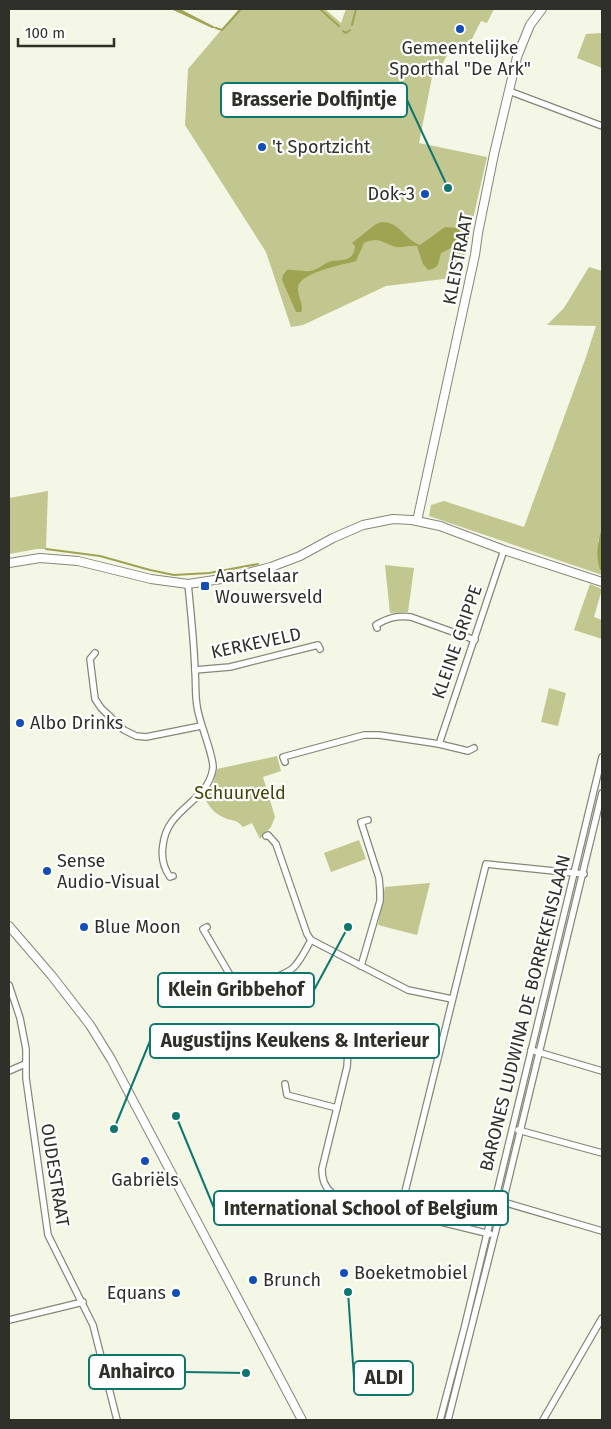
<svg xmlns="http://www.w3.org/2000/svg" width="611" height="1429" viewBox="0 0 611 1429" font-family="'Fira Sans',sans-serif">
	<rect width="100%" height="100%" fill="#f4f6e6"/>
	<g fill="#c2c68f">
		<path d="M239 9H325L341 23 346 9H494L487 23 481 21 466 51 452 45 443 63 432 77 419 143 487 157 473 219 470 228H468L471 229 460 277 386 286 303 325 291 327 266 252 185 125 188 69Z"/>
		<path d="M602 33V68L577 58 586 34Z"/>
		<path d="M589 267 602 271V526L598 541 600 570 602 571V575L429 516 431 505 444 501 524 527 586 357 596 326 547 325 564 308Z"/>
		<path d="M48 491 46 549H37L9 554V498Z"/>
		<path d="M385 565 414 568 408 612 390 613Z"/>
		<path d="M590 584 602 589 594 617 602 620V639L574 630Z"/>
		<path d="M549 688 566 693 558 726 541 722Z"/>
		<path d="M277 756 281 771 263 777 275 817 271 827 260 839 252 823 243 827C235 818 234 822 225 818 214 814 209 806 204 797L213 785 217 769Z"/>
		<path d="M359 840 366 859 331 872 324 853Z"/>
		<path d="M430 883 417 935 378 925 385 887Z"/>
	</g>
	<g fill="#9fa453">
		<path d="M171 9H180L217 28H212Z"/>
		<path d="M382 222C400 222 404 239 420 245L445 227 459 228 461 237 453 247 441 253C438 263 440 268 428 270L423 264 417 246C410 245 402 248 396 247 382 243 379 236 364 243L356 261C344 265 297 272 298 289 298 296 302 302 302 309L301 312H296L282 280 283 275 287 270C296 269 305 273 314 270 320 268 326 262 332 261 343 260 354 261 355 246L352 243 376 224Z"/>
		<path d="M602 526V571L600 570C595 555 598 541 602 526Z"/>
	</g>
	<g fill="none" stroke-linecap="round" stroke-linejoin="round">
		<g stroke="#9fa453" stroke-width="2">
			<path d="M320 9 339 26"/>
			<path d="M352 25 356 9"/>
			<path d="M216 28 222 30 241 9"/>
			<path d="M343 31 346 33 350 30"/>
			<path d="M46 549 100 556 150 570 174 575 209 573 258 564"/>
		</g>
		<defs>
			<g id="minor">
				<path d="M509 91 602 126"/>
				<path d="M377 628 376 625C388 618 397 615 411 617L475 640"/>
				<path d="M95 653 90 659 95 699 101 708 124 730 136 736 146 737 201 726"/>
				<path d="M195 670 230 667 318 645 320 649"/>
				<path d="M439 744 504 550"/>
				<path d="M285 762 283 757 364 735H379L439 744 468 751 474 748"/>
				<path d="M266 836 268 835 276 844 307 934 311 940 408 990 452 999"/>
				<path d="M173 876 170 877C163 867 161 857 163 845 167 807 208 803 213 768 214 755 199 723 197 706 195 694 196 683 195 671 194 642 191 613 188 584"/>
				<path d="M207 927 203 929 230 975C234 981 242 987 250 986 258 985 289 973 294 967 301 960 306 949 311 940"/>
				<path d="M361 966 380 901V890L379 878 361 822 368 820"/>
				<path d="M9 985 20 1018 26 1049V1078L48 1235 93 1325 117 1420"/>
				<path d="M531 1050 602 1071"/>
				<path d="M348 1051 347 1067 322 1169C322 1178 324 1187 332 1193 341 1202 385 1210 400 1212"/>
				<path d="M9 1071 25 1064"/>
				<path d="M285 1084 287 1095 337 1108"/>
				<path d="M518 1130 602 1153"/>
				<path d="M503 1202 602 1231"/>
				<path d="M490 1234 400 1212 486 864 584 874"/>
				<path d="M9 1320 83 1302"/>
				<path d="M440 1420 464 1329 602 757"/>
				<path d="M448 1420 503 1202 602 793"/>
				<path d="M543 1420 602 1318"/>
			</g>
			<g id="tertiary">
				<path d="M417 521 475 255 478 233 494 154 517 57 530 25 542 9"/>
				<path d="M9 563 40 558 78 561 151 579 188 584 228 578 271 567 300 556 333 538 363 525 393 519 412 520 440 526 504 550 602 582"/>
				<path d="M9 926 52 976 90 1025 111 1059 302 1420"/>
			</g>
		</defs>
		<use href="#minor" stroke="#858778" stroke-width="8"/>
		<use href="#tertiary" stroke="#858778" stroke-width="10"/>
		<use href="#minor" stroke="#fff" stroke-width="5.5"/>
		<use href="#tertiary" stroke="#fff" stroke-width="8"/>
	</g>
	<g fill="#124db8" stroke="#fff" stroke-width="2">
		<circle cx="460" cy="29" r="5"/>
		<circle cx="262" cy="147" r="5"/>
		<circle cx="425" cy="194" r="5"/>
		<rect x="200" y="581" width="10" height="10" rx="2.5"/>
		<circle cx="20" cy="723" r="5"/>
		<circle cx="47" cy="871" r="5"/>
		<circle cx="84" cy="927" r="5"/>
		<circle cx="145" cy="1161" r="5"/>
		<circle cx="344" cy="1273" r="5"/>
		<circle cx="253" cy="1280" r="5"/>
		<circle cx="176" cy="1293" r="5"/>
	</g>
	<g text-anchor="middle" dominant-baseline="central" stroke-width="4.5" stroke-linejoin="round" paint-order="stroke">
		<g font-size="18" fill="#30302a" stroke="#fff" text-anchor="start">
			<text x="460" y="48" text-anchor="middle">Gemeentelijke<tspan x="460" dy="21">Sporthal "De Ark"</tspan></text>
			<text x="272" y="147">'t Sportzicht</text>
			<text x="415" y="194" text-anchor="end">Dok~3</text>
			<text x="215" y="576">Aartselaar<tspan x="215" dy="21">Wouwersveld</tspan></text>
			<text x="30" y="723">Albo Drinks</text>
			<text x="57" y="861">Sense<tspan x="57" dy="21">Audio-Visual</tspan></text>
			<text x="94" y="927">Blue Moon</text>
			<text x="145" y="1180" text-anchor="middle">Gabriëls</text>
			<text x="354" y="1273">Boeketmobiel</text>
			<text x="263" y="1280">Brunch</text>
			<text x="166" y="1293" text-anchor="end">Equans</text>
		</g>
		<g font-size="18" fill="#30302a" stroke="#fff">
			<text transform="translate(458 259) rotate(-79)">KLEISTRAAT</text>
			<text transform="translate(457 642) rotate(-71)">KLEINE GRIPPE</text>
			<text transform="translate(256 643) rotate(-12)">KERKEVELD</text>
			<text transform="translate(525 1013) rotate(-76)">BARONES LUDWINA DE BORREKENSLAAN</text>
			<text transform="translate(55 1175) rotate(81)">OUDESTRAAT</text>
		</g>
		<g font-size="18" fill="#434502" stroke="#fff">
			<text x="240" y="793">Schuurveld</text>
		</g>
	</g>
	<path fill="none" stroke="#0f766e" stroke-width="2" d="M448 188L407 100M348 927L314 990M114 1129L150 1041M176 1116L214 1208M246 1373L185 1372M348 1292L354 1378"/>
	<g fill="#0f766e" stroke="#fff" stroke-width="2">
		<circle cx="448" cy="188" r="5"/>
		<circle cx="348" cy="927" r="5"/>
		<circle cx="114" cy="1129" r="5"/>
		<circle cx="176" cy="1116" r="5"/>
		<circle cx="246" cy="1373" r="5"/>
		<circle cx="348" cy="1292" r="5"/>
	</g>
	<g fill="#fff" stroke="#0f766e" stroke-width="2">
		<rect x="221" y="83" width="186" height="34" rx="5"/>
		<rect x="158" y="973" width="156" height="34" rx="5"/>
		<rect x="150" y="1024" width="289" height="34" rx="5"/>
		<rect x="214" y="1191" width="294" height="34" rx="5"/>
		<rect x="89" y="1355" width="96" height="34" rx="5"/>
		<rect x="354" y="1361" width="59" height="34" rx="5"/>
	</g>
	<g font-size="19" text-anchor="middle" font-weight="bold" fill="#30302a">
		<text x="314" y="106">Brasserie Dolfijntje</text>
		<text x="236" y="996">Klein Gribbehof</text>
		<text x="295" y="1047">Augustijns Keukens &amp; Interieur</text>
		<text x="361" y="1215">International School of Belgium</text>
		<text x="137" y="1378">Anhairco</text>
		<text x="384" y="1384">ALDI</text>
	</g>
	<rect width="611" height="1429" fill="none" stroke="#30302a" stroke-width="20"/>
	<path d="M18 38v8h96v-8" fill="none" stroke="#30302a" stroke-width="2.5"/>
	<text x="25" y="38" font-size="15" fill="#30302a" stroke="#ffffff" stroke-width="4" paint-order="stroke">100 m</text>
</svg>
